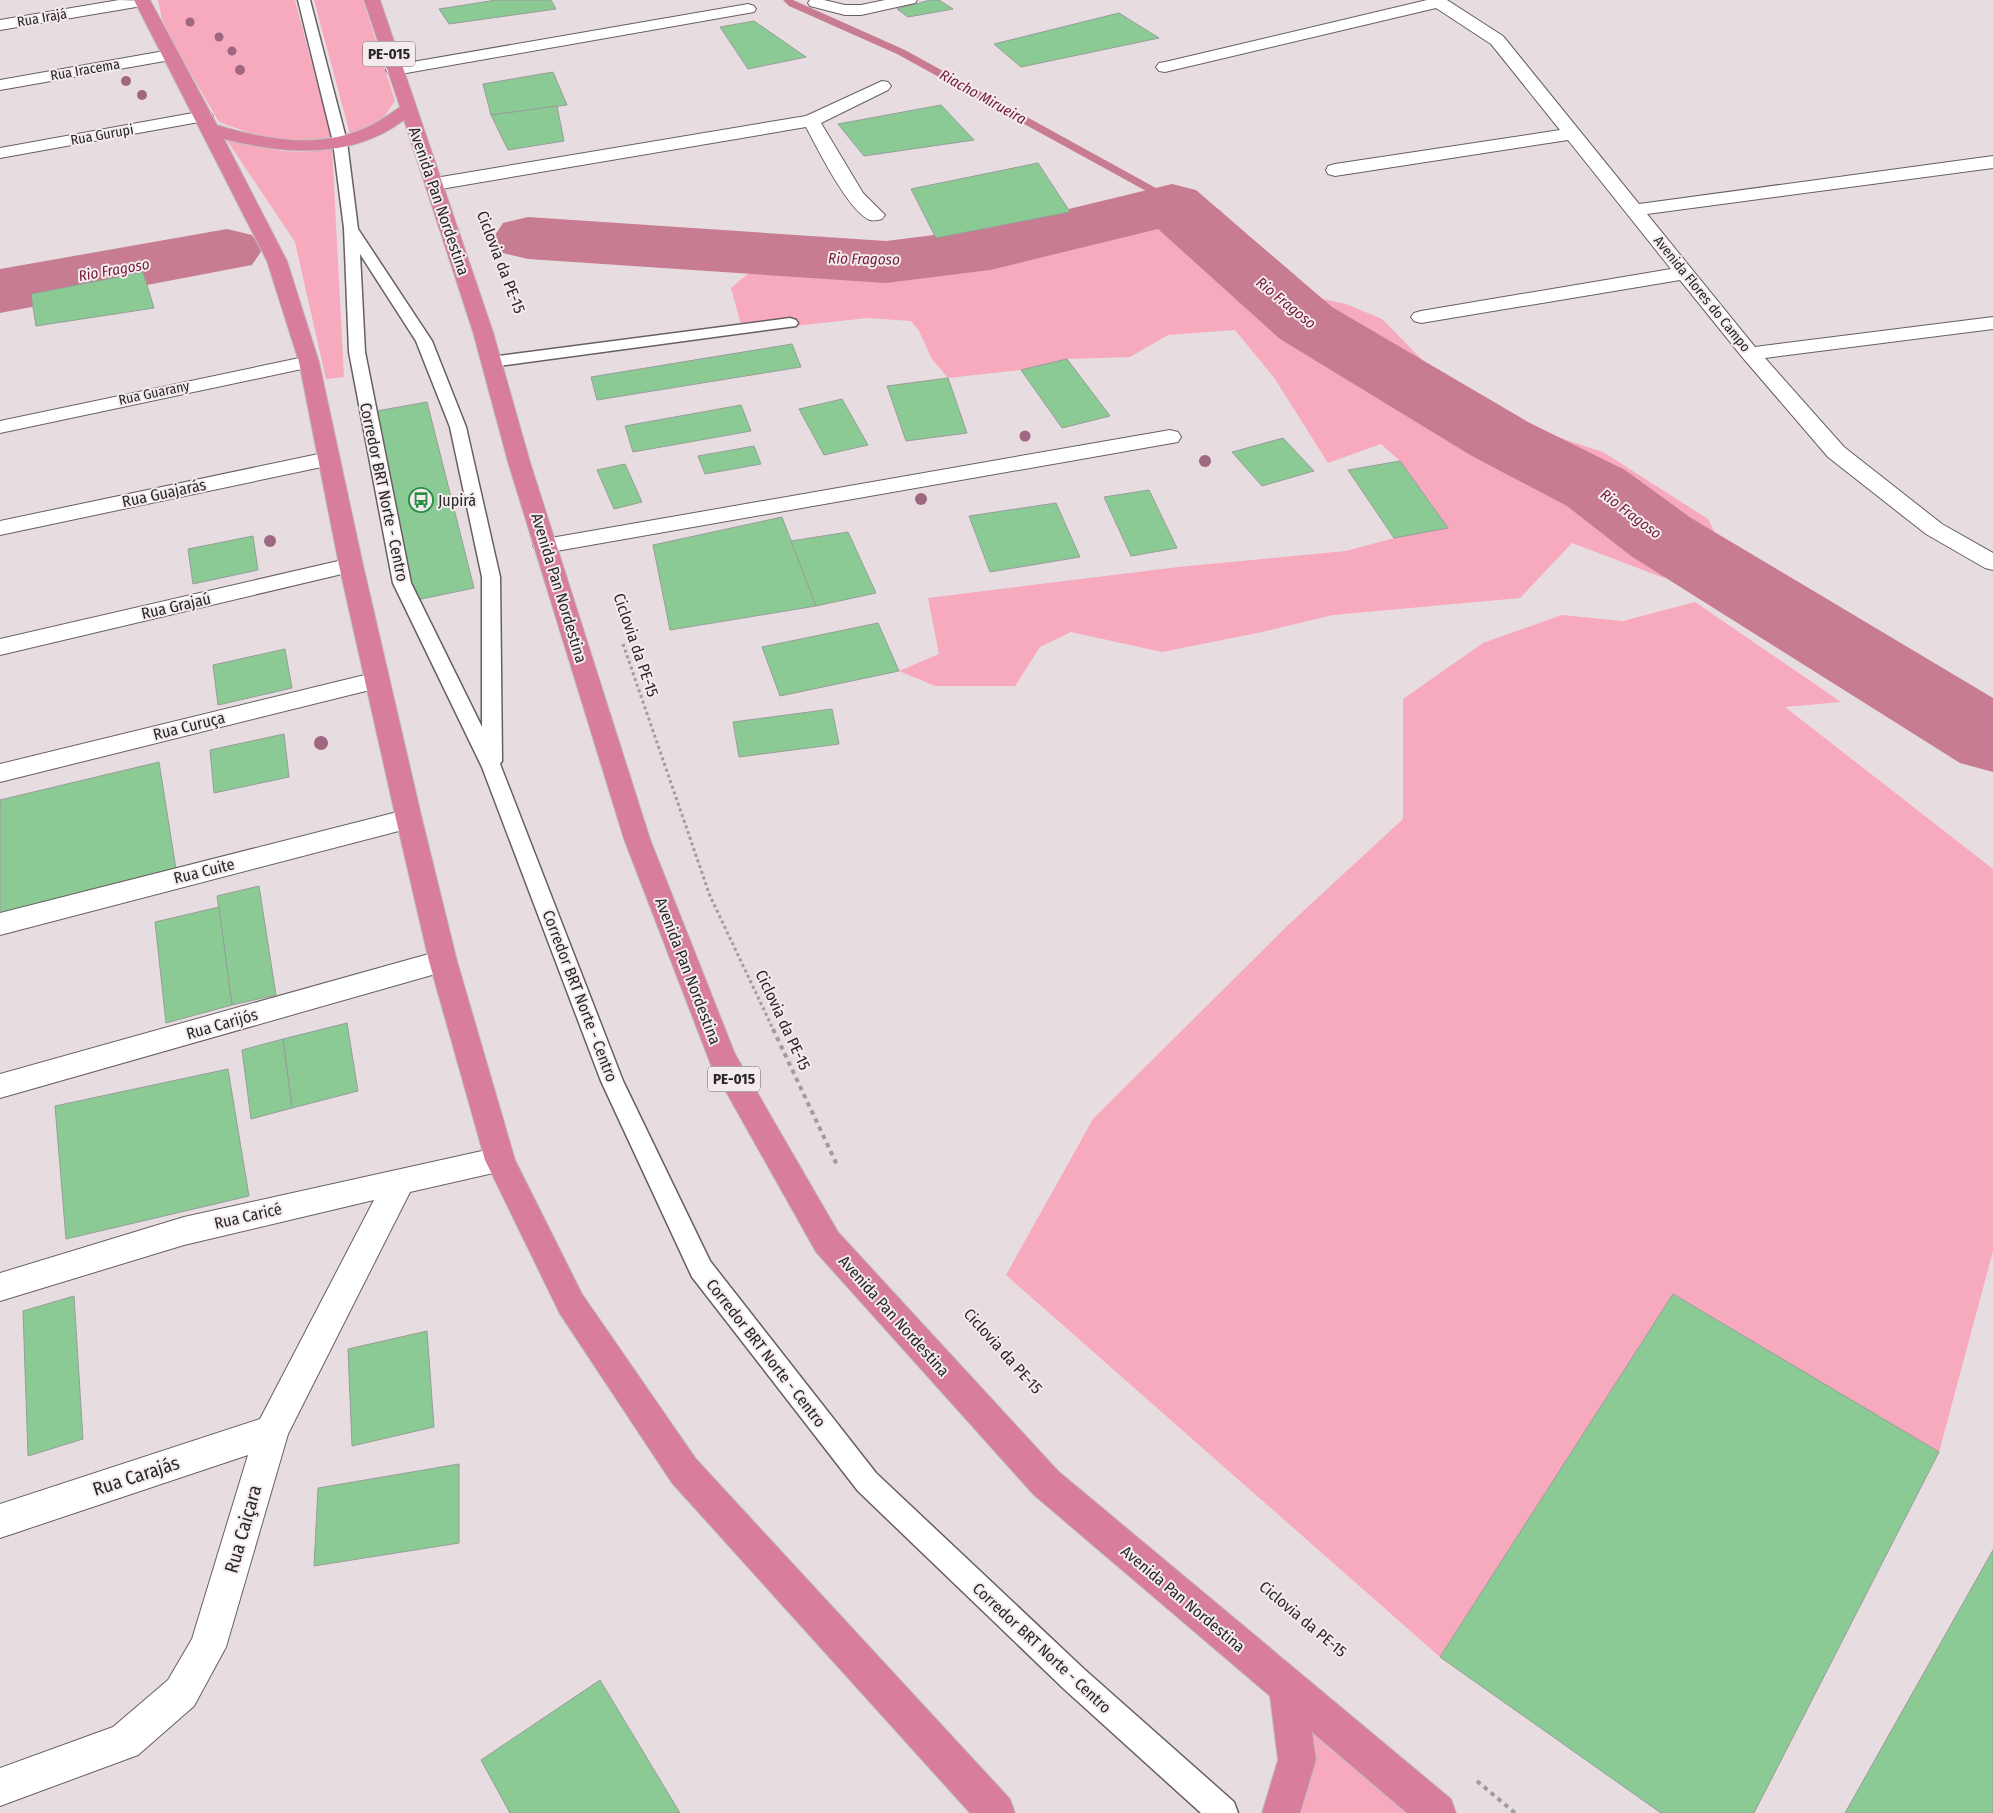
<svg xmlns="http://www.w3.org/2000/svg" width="1993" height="1813" viewBox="0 0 1993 1813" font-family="'Fira Sans Condensed',sans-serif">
	<rect width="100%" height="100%" fill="#e7dde0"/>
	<g fill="#f7a9be">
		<path d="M158 0H295L332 140 299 144 264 138 219 122 171 40 162 19Z"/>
		<path d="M314 0H363L395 101 379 124 350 134Z"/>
		<path d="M226 139 282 151 305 152 332 147 344 377 326 379 295 242Z"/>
		<path d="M1219 209 1304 295 1346 304 1382 319 1452 390 1506 420 1603 452 1708 519 1721 545 1664 578 1572 543 1520 598 1333 615 1262 632 1162 652 1071 632 1040 647 1015 686H935L899 671 939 654 928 598 1178 567 1346 551 1394 538 1448 528 1400 461 1381 444 1328 463 1275 379 1235 330 1168 335 1130 357 1067 359 1021 370 948 378 932 359 919 331 911 321 867 318 743 332 731 288 761 263 897 273Z"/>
		<path d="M1695 602 1841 702 1785 707 1993 869V1251L1939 1452 1673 1294 1440 1657 1006 1275 1093 1119 1286 927 1403 819V699L1483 643 1562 615 1623 621Z"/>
		<path d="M1287 1686 1437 1813H1281Z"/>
	</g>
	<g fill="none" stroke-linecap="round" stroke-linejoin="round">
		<path fill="#c77c92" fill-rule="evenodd" d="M783 0H793L905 50 1165 193 1178 205 1176 207H1168L1157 197 897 54 789 6Z"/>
		<g fill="#c77c92" fill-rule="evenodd">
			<path d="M1172 184 1196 190 1332 307 1528 422 1625 470 1691 518 1993 698V772L1960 763 1631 556 1567 506 1472 456 1280 339 1158 229 990 270 886 283 528 259 503 253 493 238 503 223 528 217 886 241 990 228Z"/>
			<path d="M227 229 252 235 262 250 252 265 0 313V269Z"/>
		</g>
	</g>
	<g fill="#8bc995" stroke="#979e98">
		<path d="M496 0H551L556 9 449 24 439 9Z"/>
		<path d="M930 0H939L953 9 908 17 897 9Z"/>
		<path d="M1119 13 1159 38 1021 67 994 44Z"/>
		<path d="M754 21 806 57 748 69 720 27Z"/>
		<path d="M553 72 567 105 491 115 483 84Z"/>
		<path d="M941 105 974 140 864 156 838 124Z"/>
		<path d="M557 106 564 141 508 150 491 115Z"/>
		<path d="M1038 163 1070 212 936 238 911 189Z"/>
		<path d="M143 272 154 308 36 326 31 294Z"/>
		<path d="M792 344 801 367 597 400 591 377Z"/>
		<path d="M1067 359 1110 416 1062 428 1021 370Z"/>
		<path d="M948 378 967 433 906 441 887 386Z"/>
		<path d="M842 399 868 445 824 455 799 409Z"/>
		<path d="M427 402 474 588 412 601 371 412Z"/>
		<path d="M741 405 751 431 633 452 625 426Z"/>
		<path d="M1283 438 1314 471 1262 486 1232 452Z"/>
		<path d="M754 446 761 464 705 474 698 456Z"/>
		<path d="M1400 461 1448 528 1394 538 1348 470Z"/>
		<path d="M625 464 642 502 614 509 597 470Z"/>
		<path d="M1149 490 1177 548 1131 556 1104 497Z"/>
		<path d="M1056 503 1080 557 990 572 969 516Z"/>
		<path d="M782 517 816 606 670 630 653 545Z"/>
		<path d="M848 532 876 593 816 606 791 541Z"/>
		<path d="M253 536 258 570 193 584 188 549Z"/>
		<path d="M878 623 899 671 780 696 762 647Z"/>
		<path d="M285 649 292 688 218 705 213 665Z"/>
		<path d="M832 709 839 744 739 757 733 722Z"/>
		<path d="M284 734 289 777 214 793 210 750Z"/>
		<path d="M159 762 176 869 0 914V800Z"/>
		<path d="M259 886 276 995 232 1005 217 896Z"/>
		<path d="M219 907 232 1005 166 1023 155 922Z"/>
		<path d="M347 1023 358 1091 292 1108 283 1039Z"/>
		<path d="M283 1039 292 1108 251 1119 242 1050Z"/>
		<path d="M228 1069 249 1196 66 1239 55 1106Z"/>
		<path d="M1673 1294 1939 1452 1754 1813H1661L1440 1657Z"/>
		<path d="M74 1296 83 1439 28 1456 23 1311Z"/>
		<path d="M427 1331 434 1427 352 1446 348 1349Z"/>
		<path d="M459 1464V1543L314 1566 318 1488Z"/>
		<path d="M1993 1550V1813H1845Z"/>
		<path d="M600 1680 680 1813H510L481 1760Z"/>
	</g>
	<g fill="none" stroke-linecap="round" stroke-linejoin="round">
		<defs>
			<g id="service">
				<path d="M298 0H310L347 142 358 229 432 341 466 427 500 577 502 761 500 764 623 1081 710 1261 876 1473 1084 1669 1234 1802 1238 1813H1201L1064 1689 858 1491 692 1277 601 1081 482 767 393 583 349 352 344 228 333 142ZM360 254 416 341 450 427 482 577V727L411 583 365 352Z"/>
				<path d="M790 318 796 320 798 323 796 326 491 367 485 365 483 362 485 359 491 357Z"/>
			</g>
			<g id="minor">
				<path d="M119 0 150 1 148 4 142 6 0 30V20Z"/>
				<path d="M810 0H824L845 5H861L885 0H917L915 3 861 15H845L810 6 808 3Z"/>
				<path d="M1427 0H1447L1503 36 1639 204 1993 156V168L1647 214 1755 347 1993 317V329L1765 358 1844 447 1942 524 1993 553V570L1985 568 1926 534 1828 457 1743 358 1680 280 1421 323 1414 321 1411 317 1414 313 1421 311 1671 269 1568 140 1335 176 1328 174 1326 170 1328 166 1335 164 1560 130 1491 44 1436 8 1165 72 1159 71 1156 67 1159 63 1165 62Z"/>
				<path d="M748 4 754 6 756 9 754 12 395 75 389 74 386 70 389 66 395 65Z"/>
				<path d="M170 50 176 51 179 55 176 59 0 90V80Z"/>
				<path d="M882 81 888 82 891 86 888 90 821 123 863 193 885 215 882 219C878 220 874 221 870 220 848 211 818 149 806 127L435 190 428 188 426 184 428 180 435 178 806 116Z"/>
				<path d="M204 111 210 112 213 116 210 120 0 158V148Z"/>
				<path d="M309 356 316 358 319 362 316 366 0 433V421Z"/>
				<path d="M1170 430 1178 432 1181 437 1178 442 545 553 537 551 533 546 537 541 545 539Z"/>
				<path d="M328 452 336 454 339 459 336 464 0 535V521Z"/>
				<path d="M351 558 359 560 363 565 359 570 0 655V639Z"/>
				<path d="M377 672 386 674 389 680 386 686 0 782V764Z"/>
				<path d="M409 809 418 812 422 819 418 826 0 935V913Z"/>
				<path d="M443 950 453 953 457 961 453 969 0 1098V1074Z"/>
				<path d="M500 1147 511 1151 515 1160 511 1169 410 1192 288 1434 226 1647 194 1706 138 1755 0 1806V1768L113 1727 168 1680 192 1639 248 1455 0 1538V1504L260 1419 374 1200 184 1245 0 1301V1273L184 1217Z"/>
			</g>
			<path id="trunk" d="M134 0H150L217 125C268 141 325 150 374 124 383 119 391 113 400 107L364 0H380L493 332 530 462 650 839 735 1054 838 1232 1058 1471 1451 1799 1456 1813H1407L1312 1732 1316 1760 1300 1813H1262L1278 1760 1270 1696 1034 1495 816 1252 711 1065 624 839 508 462 473 332 404 120C351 160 285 154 224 139L287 261 319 362 363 565 422 819 457 961 515 1160 582 1294 696 1459 1010 1799 1015 1813H970L672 1483 560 1314 485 1160 429 961 396 819 339 565 299 362 267 261Z"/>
		</defs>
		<use href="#service" stroke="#675f61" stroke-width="3"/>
		<use href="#minor" stroke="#675f61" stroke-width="2"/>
		<use href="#trunk" stroke="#bfbebe" stroke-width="2"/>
		<path stroke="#a39b9e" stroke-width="3" stroke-dasharray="3 3" stroke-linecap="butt" d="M623 644 710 896 774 1031"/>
		<g stroke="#a39b9e" stroke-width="4" stroke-dasharray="4.5 4.5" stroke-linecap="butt">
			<path d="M773 1029 838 1167"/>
			<path d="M1477 1781 1515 1813"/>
		</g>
		<use href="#service" fill="#fff" fill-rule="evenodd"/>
		<use href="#minor" fill="#fff" fill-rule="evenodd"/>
		<use href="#trunk" fill="#d87e9c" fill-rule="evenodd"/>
	</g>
	<g fill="#9f6780">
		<circle cx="190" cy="22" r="4.5"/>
		<circle cx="219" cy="37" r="4.5"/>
		<circle cx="232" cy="51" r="4.5"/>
		<circle cx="240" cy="70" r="5"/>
		<circle cx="126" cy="81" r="5"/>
		<circle cx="142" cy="95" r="5"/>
		<circle cx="1025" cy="436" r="5.5"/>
		<circle cx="1205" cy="461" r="6"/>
		<circle cx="921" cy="499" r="6"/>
		<circle cx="270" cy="541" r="6"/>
		<circle cx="321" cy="743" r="7"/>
	</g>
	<defs>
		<symbol id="bus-ring" viewBox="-11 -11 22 22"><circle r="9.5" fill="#f4ebed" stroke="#288f45" stroke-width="1.5"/><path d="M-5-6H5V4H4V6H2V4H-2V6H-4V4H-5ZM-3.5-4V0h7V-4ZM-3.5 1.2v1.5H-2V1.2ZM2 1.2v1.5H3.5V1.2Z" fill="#288f45"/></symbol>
	</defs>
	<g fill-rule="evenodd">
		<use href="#bus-ring" x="407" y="486" width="28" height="28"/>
	</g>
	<g text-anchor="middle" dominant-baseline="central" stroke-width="4" stroke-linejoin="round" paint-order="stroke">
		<g font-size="14" fill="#2a2728" stroke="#f4ebed">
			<text transform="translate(42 18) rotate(-10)">Rua Irajá</text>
			<text transform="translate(85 70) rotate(-10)">Rua Iracema</text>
			<text transform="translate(102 135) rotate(-10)">Rua Gurupi</text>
			<text transform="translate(1702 294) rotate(51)">Avenida Flores do Campo</text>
			<text transform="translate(154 393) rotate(-12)">Rua Guarany</text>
		</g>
		<g fill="#f4ebed" stroke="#676263" stroke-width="1">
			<rect x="363" y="41.5" width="52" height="25" rx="4"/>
			<rect x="708" y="1066.5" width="52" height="25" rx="4"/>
		</g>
		<g font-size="15" font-weight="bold" fill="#2a2728">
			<text x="389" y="54">PE-015</text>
			<text x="734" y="1079">PE-015</text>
		</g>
		<g font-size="15" font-style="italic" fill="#731a3d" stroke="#f4ebed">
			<text transform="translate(983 97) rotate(29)">Riacho Mirueira</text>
			<text transform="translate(864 259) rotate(1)">Rio Fragoso</text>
			<text transform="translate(114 270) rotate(-10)">Rio Fragoso</text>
			<text transform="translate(1286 303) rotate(39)">Rio Fragoso</text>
			<text transform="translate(1631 514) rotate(37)">Rio Fragoso</text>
		</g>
		<g font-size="16" fill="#2a2728" stroke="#f4ebed">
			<text transform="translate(439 201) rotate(71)">Avenida Pan Nordestina</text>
			<text transform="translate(501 262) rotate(69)">Ciclovia da PE-15</text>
			<text transform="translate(384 492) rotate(78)">Corredor BRT Norte - Centro</text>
			<text transform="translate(164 493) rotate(-12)">Rua Guajarás</text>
			<text transform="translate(559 588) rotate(73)">Avenida Pan Nordestina</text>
			<text transform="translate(176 606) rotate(-13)">Rua Grajaú</text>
			<text transform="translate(636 645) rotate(71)">Ciclovia da PE-15</text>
			<text transform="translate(189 726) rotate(-14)">Rua Curuça</text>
			<text transform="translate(204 871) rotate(-14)">Rua Cuite</text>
			<text transform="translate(688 971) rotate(69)">Avenida Pan Nordestina</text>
			<text transform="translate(580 996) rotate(69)">Corredor BRT Norte - Centro</text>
			<text transform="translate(783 1020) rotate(65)">Ciclovia da PE-15</text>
			<text transform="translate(222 1024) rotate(-16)">Rua Carijós</text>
			<text transform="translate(248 1216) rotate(-13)">Rua Caricé</text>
			<text transform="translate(894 1316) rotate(48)">Avenida Pan Nordestina</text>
			<text transform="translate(1003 1351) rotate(48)">Ciclovia da PE-15</text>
			<text transform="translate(766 1353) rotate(52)">Corredor BRT Norte - Centro</text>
			<text transform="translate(1183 1599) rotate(40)">Avenida Pan Nordestina</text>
			<text transform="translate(1303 1619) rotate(40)">Ciclovia da PE-15</text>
			<text transform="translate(1042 1648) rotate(43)">Corredor BRT Norte - Centro</text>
		</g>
		<g font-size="16" fill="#2a2728" stroke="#f4ebed" text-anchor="start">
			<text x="438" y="500">Jupirá</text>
		</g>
		<g font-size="19" fill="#2a2728" stroke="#f4ebed">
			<text transform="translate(136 1476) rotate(-18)">Rua Carajás</text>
			<text transform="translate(243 1529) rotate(-74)">Rua Caiçara</text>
		</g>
	</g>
</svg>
